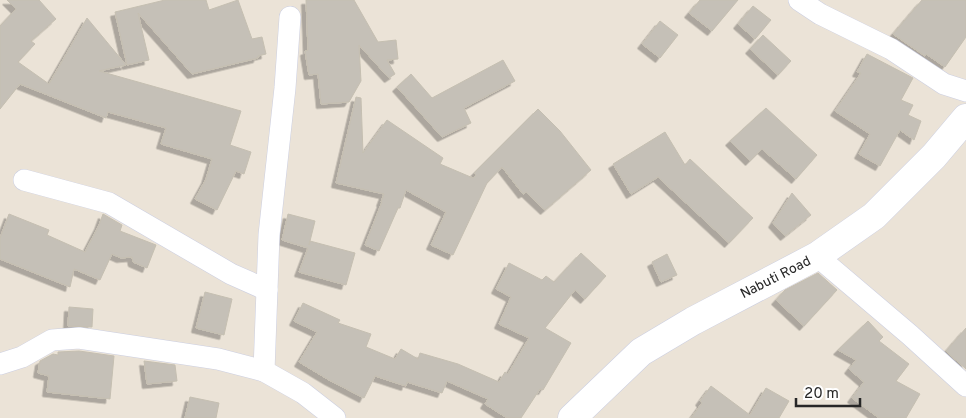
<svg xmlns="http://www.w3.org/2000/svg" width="966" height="418" viewBox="0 0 966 418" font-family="Overpass,sans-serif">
	<defs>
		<filter id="shadow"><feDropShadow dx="-4.5" dy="4.5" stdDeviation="0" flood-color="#0004"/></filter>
	</defs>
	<rect width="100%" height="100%" fill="#ebe3d7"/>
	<g fill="#c5c0b7" stroke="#c5bfb1" filter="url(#shadow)">
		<path d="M7 0H39L56 19 31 41 35 44 18 62 49 84 87 18 126 65 99 71 241 111 230 145 251 152 244 174 236 171 217 210 195 199 206 179 212 159 161 144 166 128 108 112 106 118 20 84 0 109V26L16 9Z"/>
		<path d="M165 0H206L209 10 238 0 252 39 262 37 266 54 258 56V58L192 74 138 13 149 60 127 65 115 12Z"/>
		<path d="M306 0H354L378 42 396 40 398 59 387 60 395 74 389 78 359 45 361 81 349 102 321 104 318 74 309 75 305 51 308 50Z"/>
		<path d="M700 0H738L712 31 689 13Z"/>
		<path d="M922 0H966V37L945 67 926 54 925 56 893 34Z"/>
		<path d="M753 6 771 20 755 39 738 24Z"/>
		<path d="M660 21 678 35 660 58 642 44Z"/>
		<path d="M763 35 791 61 778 75 750 49Z"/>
		<path d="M867 54 913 78 901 100 913 105 908 115 921 121 914 140 900 130 880 166 859 154 870 134 835 111 861 73 857 72Z"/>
		<path d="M503 60 515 81 464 108 471 123 442 137 397 87 411 74 432 98Z"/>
		<path d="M356 97 361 98 363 153 387 120 443 158 440 164 473 178 476 175 474 173 538 109 560 131 591 170 545 210 526 192 523 194 502 167 487 183 453 255 431 245 446 212 406 190 400 208H398L379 251 365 245 382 202H381L384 194 336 183Z"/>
		<path d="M766 108 817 155 796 179 762 149 750 161 730 141Z"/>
		<path d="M665 132 685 165 690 159 753 218 729 243 658 177 631 194 613 164Z"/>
		<path d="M792 193 811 215 785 236 773 223Z"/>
		<path d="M9 214 49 230 47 235 85 252 99 225 103 214 122 225 120 231 156 245 147 268 133 262 132 257 121 258 112 254 100 280 74 269 70 287 0 259V238Z"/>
		<path d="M288 214 315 221 309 245 310 241 355 253 346 285 299 272 308 248 282 240Z"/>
		<path d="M581 253 606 276 585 299 575 290 545 328 571 343 543 390 540 389 521 418H507L485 404 488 399 447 381 442 393 407 382 406 386 375 376 364 398 329 380 299 362 317 332 294 321 303 303 340 320 338 323 371 334 366 347 395 359 401 349 418 359 420 353 458 364 499 382 505 372 508 374 529 338 499 324 511 297 496 289 509 263 542 280 546 276 554 282Z"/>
		<path d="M667 254 677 275 661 282 652 262Z"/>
		<path d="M818 273 837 290 804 326 776 300 785 290Z"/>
		<path d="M205 292 232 299 224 335 196 328Z"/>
		<path d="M69 307 93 309 92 327 68 326Z"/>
		<path d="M868 321 883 337 879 341 909 364 896 381 920 394 906 418H879L852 398 864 382 849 369 856 360 838 350Z"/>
		<path d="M966 328V369L946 351Z"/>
		<path d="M79 351 114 356 110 399 47 392 49 376 38 373 40 361 53 354 58 355V352Z"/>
		<path d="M144 361 175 365 177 381 147 384Z"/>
		<path d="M711 386 750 415 766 388 789 401 779 418H691L702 403 700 401Z"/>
		<path d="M190 397 219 403 216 418H185Z"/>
	</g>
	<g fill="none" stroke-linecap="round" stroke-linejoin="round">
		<defs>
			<g id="street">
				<path d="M799 0 820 14 891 49 944 84 966 91"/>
				<path d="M24 180 109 203 231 274 267 290"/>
				<path d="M817 256 910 335 966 386"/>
				<path d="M0 364 22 357 52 340 79 338 218 359 264 371 303 393 335 418"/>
				<path d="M264 371 269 235 285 88 290 17"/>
			</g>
			<path id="secondary" d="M572 418 641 352 693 321 817 256 874 216 934 156 966 118"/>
		</defs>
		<use href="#street" stroke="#cccfe1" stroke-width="22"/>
		<use href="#secondary" stroke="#cccfe1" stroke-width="29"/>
		<use href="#street" stroke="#fff" stroke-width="21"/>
		<use href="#secondary" stroke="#fff" stroke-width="28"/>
	</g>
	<g text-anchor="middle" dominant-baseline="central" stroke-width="4" stroke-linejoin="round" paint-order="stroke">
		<g font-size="14" fill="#272727" stroke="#fff">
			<text transform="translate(776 278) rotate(-27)">Nabuti Road</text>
		</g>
	</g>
	<path d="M796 398v8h64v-8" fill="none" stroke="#272727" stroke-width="2.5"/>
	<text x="804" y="398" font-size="15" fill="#272727" stroke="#ffffff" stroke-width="4" paint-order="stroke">20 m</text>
</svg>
